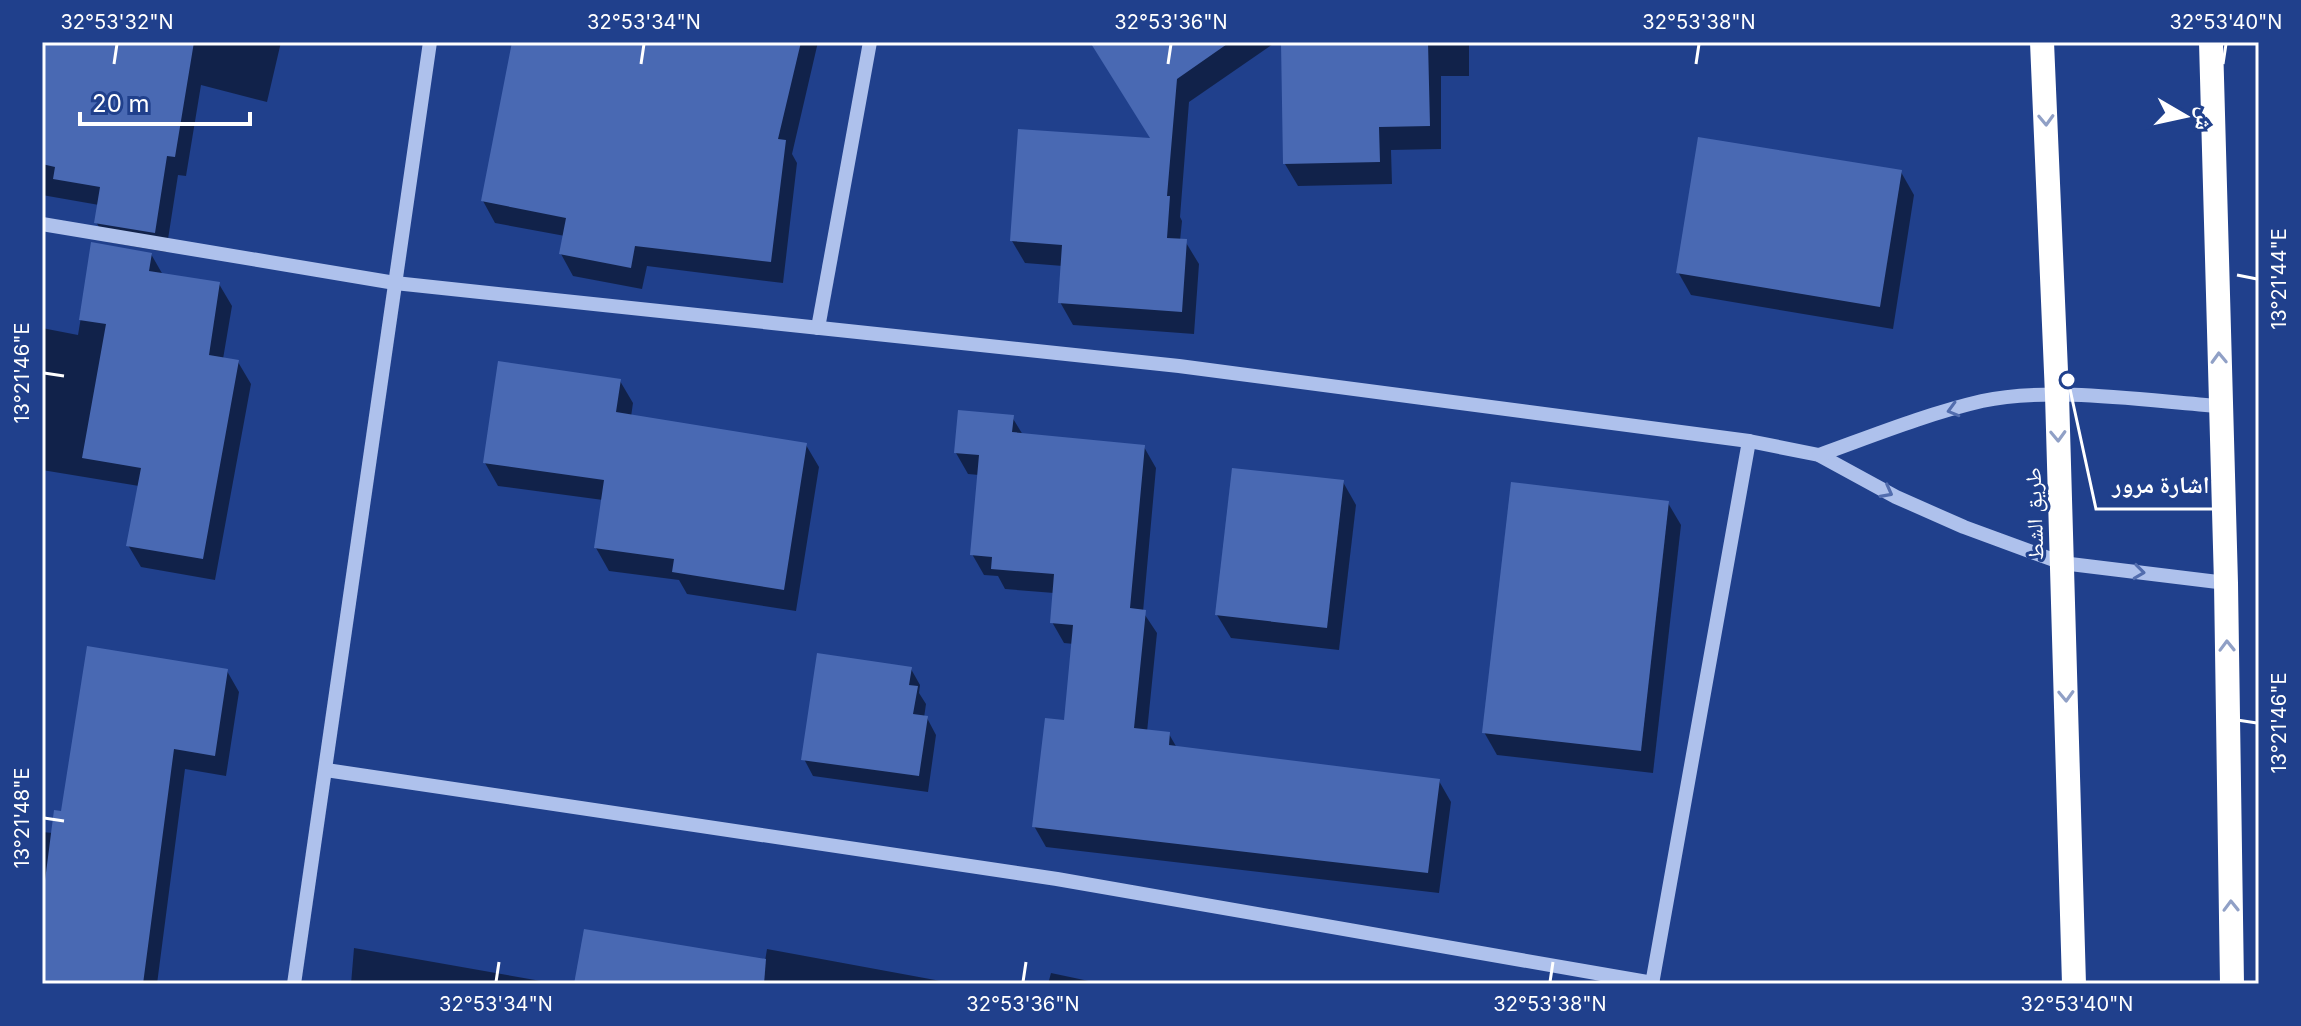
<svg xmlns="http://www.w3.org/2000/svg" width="2301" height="1026" viewBox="0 0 2301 1026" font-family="Inter,'Noto Naskh Arabic',sans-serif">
	<rect width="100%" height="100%" fill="#20408c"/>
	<g fill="#0007">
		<path d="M42 42H281L267 102 201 85 186 176 178 175 166 252 108 242 96 222 99 205 42 195Z"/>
		<path d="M514 42H818L792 154 797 163 783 283 647 266 642 289 573 276 561 254 565 236 495 223 483 201Z"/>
		<path d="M1086 42H1276L1189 102 1180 217 1182 221 1180 241H1185L1199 264 1194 334 1073 325 1060 302 1063 266 1025 263 1012 241 1153 141 1093 44Z"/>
		<path d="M1283 42H1469V76H1441V149L1391 150 1392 184 1298 186 1285 164Z"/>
		<path d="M1901 172 1914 195 1893 329 1691 295 1678 272Z"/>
		<path d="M93 245 151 254 163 275 219 284 232 306 223 359 238 362 251 384 215 580 141 567 128 545 139 486 42 470V328L78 335Z"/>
		<path d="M620 381 633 403 631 417 806 445 819 467 796 611 687 594 679 580 609 571 596 548 603 500 498 486 485 463Z"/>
		<path d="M1012 417 1023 435 1144 447 1156 468 1143 612 1157 633 1147 732 1169 734 1177 748 1439 781 1451 802 1439 893 1046 847 1034 826 1066 722 1074 644 1064 643 1052 622 1054 593 1005 589 998 576 984 575 972 554 979 475 968 474 956 453Z"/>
		<path d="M1343 482 1356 505 1339 650 1231 638 1217 615Z"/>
		<path d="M1668 503 1681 525 1653 773 1497 755 1484 732Z"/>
		<path d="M911 669 920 685 919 693 926 704 924 718H927L936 735 928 792 813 776 804 759Z"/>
		<path d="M227 671 239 692 226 776 185 769 157 984H42V832L53 833 62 813Z"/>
		<path d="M354 948 558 984H351Z"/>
		<path d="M767 949 957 984H577L765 961Z"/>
		<path d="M1051 973 1103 984H1048Z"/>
	</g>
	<g fill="#4969b3">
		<path d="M42 42H194L175 157 167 156 155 233 94 223 100 187 53 179 55 167 42 164Z"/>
		<path d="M512 42H801L778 139 786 140 771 262 635 246 631 268 559 254 566 218 481 201Z"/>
		<path d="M1090 42H1230L1177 79 1167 196H1170L1167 238 1187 239 1182 312 1058 303 1062 245 1010 241 1018 129 1150 138Z"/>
		<path d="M1281 42H1428L1430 126 1379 127 1380 162 1283 164Z"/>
		<path d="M1698 137 1902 170 1880 307 1676 273Z"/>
		<path d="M91 242 152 253 149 271 220 282 209 355 239 360 203 559 126 546 141 468 82 458 106 324 79 320Z"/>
		<path d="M498 361 621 379 616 412 807 443 784 590 672 572 674 559 594 548 604 480 483 463Z"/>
		<path d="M958 410 1014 415 1012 432 1145 445 1130 608 1146 610 1134 728 1170 732 1169 745 1440 779 1428 873 1032 827 1045 718 1064 720 1073 625 1050 623 1054 574 991 569 992 557 970 555 979 455 954 453Z"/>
		<path d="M1232 468 1344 480 1327 628 1215 615Z"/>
		<path d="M1511 482 1669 501 1641 751 1482 733Z"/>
		<path d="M87 646 228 669 215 756 174 749 143 984H42V904L54 810 61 811Z"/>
		<path d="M817 653 912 667 909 685 918 686 913 714 928 716 919 776 801 760Z"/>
		<path d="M584 929 766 959 764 984H574Z"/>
	</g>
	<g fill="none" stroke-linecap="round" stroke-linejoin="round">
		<g stroke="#aec1ec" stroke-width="14">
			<path d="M42 224 395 283 1179 366 1749 441 1819 455 1896 497 1964 527 2062 563 2226 583"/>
			<path d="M818 328 870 42"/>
			<path d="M1819 455C1872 436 1926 414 1982 401 2052 386 2148 401 2220 406"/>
			<path d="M326 770 1057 879 1653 983"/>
			<path d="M294 984 430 42"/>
			<path d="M1652 984 1749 441"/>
		</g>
		<g stroke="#fff" stroke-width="24">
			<path d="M2042 42 2057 395 2074 984"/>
			<path d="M2211 42 2226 583 2232 984"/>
		</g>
	</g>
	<defs><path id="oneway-chevron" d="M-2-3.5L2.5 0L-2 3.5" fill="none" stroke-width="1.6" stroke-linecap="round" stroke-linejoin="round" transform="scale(2)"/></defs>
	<g stroke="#90a0c6">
		<use href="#oneway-chevron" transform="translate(2046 120) rotate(88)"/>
		<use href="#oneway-chevron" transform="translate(2219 358) rotate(-92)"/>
		<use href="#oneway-chevron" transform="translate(2058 436) rotate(88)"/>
		<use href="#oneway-chevron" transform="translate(2227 646) rotate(-91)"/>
		<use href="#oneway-chevron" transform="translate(2066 696) rotate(88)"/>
		<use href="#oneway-chevron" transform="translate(2231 906) rotate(-91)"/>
	</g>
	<g stroke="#526dae">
		<use href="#oneway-chevron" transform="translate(1953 410) rotate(164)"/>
		<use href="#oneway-chevron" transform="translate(1887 492) rotate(28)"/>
		<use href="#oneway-chevron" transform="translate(2139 572) rotate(7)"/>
	</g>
	<path fill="none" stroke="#fff" stroke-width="3" d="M114 64 117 44M641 64 644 44M1168 64 1171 44M1696 64 1699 44M2223 64 2226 44M2237 275 2257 279M44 373 64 376M2237 720 2257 723M44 818 64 821M496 982 499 962M1023 982 1026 962M1550 982 1553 962M2077 982 2081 962"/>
	<g text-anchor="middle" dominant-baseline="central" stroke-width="6" stroke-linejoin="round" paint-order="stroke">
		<g font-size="22" fill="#fff" stroke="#20408c">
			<text transform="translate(2034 514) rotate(-92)">طريق الشط</text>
		</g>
	</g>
	<path fill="none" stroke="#fff" stroke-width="3" d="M2068 380L2096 509H2225"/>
	<circle fill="#fff" stroke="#20408c" stroke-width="3" cx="2068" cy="380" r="8"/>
	<g font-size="24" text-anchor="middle" font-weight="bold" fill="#fff" stroke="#20408c" stroke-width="6" stroke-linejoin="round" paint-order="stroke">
		<text x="2161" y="493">اشارة مرور</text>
	</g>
	<rect width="2301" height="1026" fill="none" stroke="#20408c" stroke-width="88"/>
	<g transform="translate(2185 116) rotate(99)" stroke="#20408c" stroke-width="6" paint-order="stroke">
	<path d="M0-6L14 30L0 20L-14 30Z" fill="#ffffff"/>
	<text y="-12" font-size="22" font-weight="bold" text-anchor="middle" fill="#ffffff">ش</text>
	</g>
	<path d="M80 112v12h170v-12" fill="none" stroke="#ffffff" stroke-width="4"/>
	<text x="92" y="112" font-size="24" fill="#ffffff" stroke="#20408c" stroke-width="6" paint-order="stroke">20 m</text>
	<rect x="44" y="44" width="2213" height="938" fill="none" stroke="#fff" stroke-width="3"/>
	<g font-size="20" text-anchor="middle" fill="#fff">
		<text x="117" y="29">32°53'32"N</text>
		<text x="644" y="29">32°53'34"N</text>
		<text x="1171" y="29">32°53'36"N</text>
		<text x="1699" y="29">32°53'38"N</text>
		<text x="2226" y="29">32°53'40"N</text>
		<text transform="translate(2279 279) rotate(-90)" y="7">13°21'44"E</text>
		<text transform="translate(22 373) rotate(-90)" y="7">13°21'46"E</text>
		<text transform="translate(2279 723) rotate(-90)" y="7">13°21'46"E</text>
		<text transform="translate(22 818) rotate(-90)" y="7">13°21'48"E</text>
		<text x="496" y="1011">32°53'34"N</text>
		<text x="1023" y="1011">32°53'36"N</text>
		<text x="1550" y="1011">32°53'38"N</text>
		<text x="2077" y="1011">32°53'40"N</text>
	</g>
</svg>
